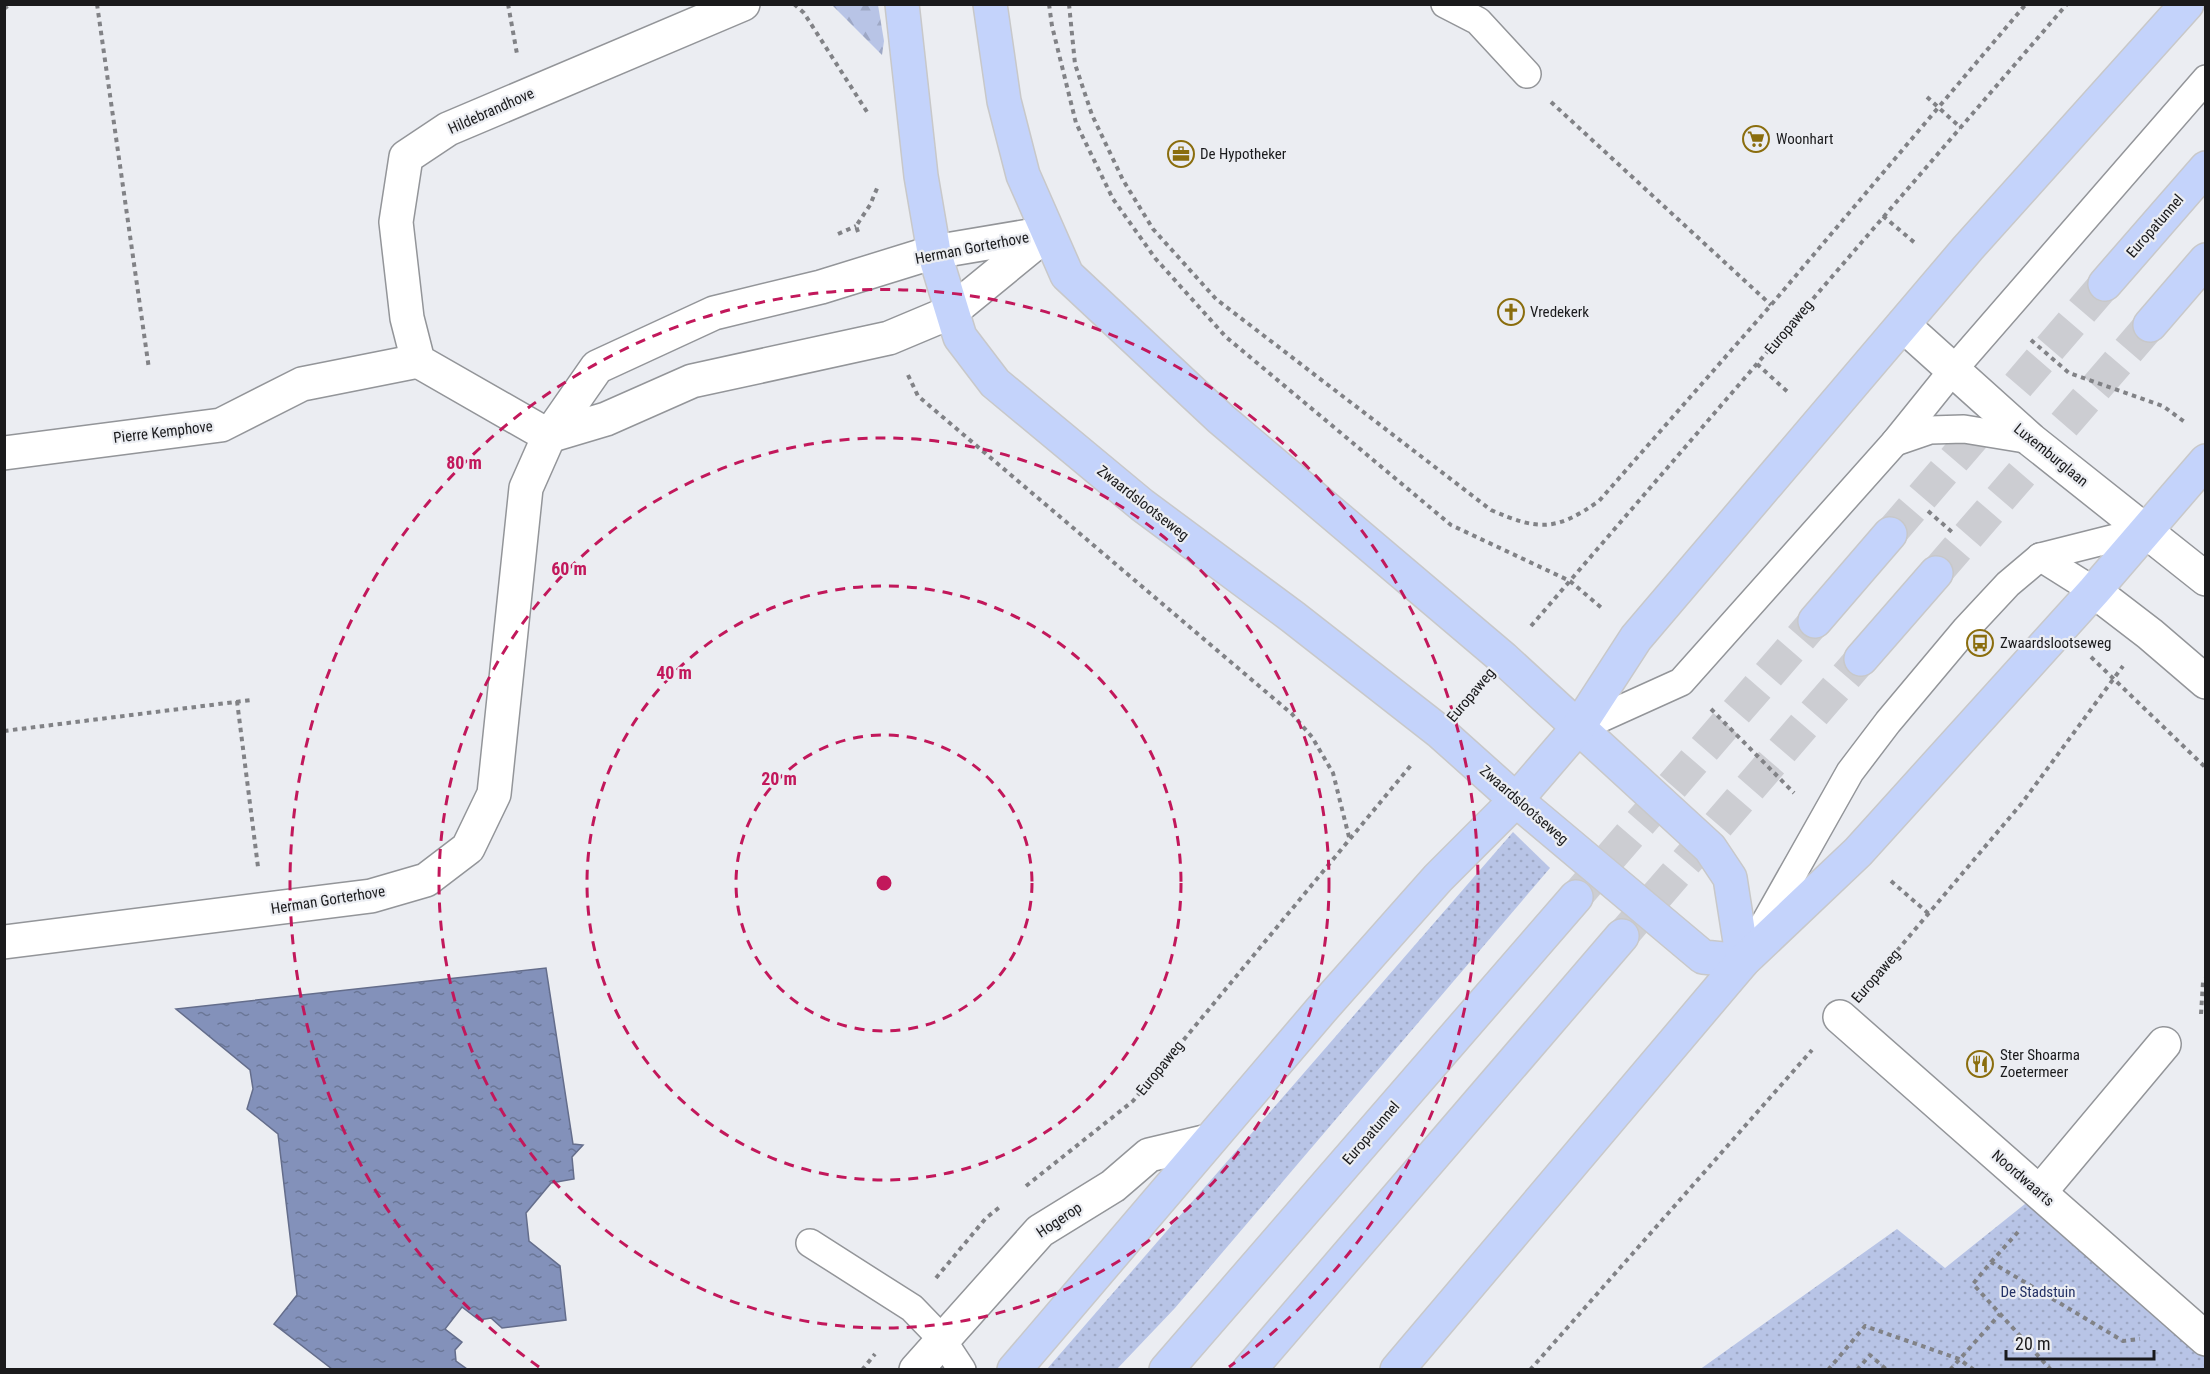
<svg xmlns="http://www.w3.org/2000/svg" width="2210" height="1374" viewBox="0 0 2210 1374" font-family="'Roboto Condensed',sans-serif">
	<defs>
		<pattern id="grass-dots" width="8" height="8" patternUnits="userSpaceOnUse" patternTransform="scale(1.5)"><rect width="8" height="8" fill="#b8c4e6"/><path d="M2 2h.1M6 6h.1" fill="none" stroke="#9ea8c5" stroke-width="1.8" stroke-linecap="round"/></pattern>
		<pattern id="forest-firs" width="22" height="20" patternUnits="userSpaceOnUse" patternTransform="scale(1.5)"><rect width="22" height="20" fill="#b8c4e6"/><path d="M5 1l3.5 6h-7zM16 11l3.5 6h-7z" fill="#9ea8c5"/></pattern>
		<pattern id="water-ripples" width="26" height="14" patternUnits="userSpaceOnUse" patternTransform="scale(1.5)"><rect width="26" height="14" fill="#8391ba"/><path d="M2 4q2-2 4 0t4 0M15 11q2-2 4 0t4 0" fill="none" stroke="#6a7696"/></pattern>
	</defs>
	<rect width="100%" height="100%" fill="#ebedf2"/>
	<g fill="url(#grass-dots)">
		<path d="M1513 832 1550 868 1175 1308 1117 1369H1047Z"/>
		<path d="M2040 1192 2205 1328V1369L1699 1370 1897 1229 1945 1268Z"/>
	</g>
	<path fill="url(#forest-firs)" d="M832 5H878L884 41 882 55Z"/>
	<path fill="url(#water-ripples)" stroke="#646d8b" stroke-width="1.5" d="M546 968 573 1144 583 1145 572 1157 574 1179 551 1183 526 1213 529 1241 560 1266 566 1320 502 1328 491 1318 479 1320 462 1307 445 1329 462 1342 455 1350 456 1361 467 1369H332L274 1324 297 1295 278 1134 247 1109 253 1089 250 1070 176 1009Z"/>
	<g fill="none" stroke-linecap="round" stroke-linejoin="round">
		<g stroke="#cccdd2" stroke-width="33" stroke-dasharray="33 16" stroke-linecap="butt">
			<path d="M1890 534 2105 284"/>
			<path d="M1936 573 2150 325"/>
			<path d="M1576 897 1815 621"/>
			<path d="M1622 936 1861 659"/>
		</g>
		<defs>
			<g id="service">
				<path d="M1445 4 1478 21 1527 74"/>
				<path d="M1895 442 1930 430 1964 429 2031 440"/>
				<path d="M2040 557 2094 591"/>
				<path d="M1577 729 1681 682 1895 442 1953 370 2206 79"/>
				<path d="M1753 944 1850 772 1888 722 1966 629 2008 584 2040 557 2147 530"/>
				<path d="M810 1243 912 1308 941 1338 962 1370"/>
			</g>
			<g id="pedestrian">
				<path d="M1840 1017 2206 1339"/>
				<path d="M2040 1192 2164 1044"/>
			</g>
			<g id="minor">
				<path d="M549 436 418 361 407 318 396 222 406 157 448 129 743 4"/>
				<path d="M549 436 606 419 692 381 889 338 951 312 1045 235"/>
				<path d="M4 453 221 425 302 384 418 361"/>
				<path d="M4 942 371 896 426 880 468 848 494 794 526 488 549 436 597 367 714 313 821 287 934 252 1047 233"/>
				<path d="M916 1370 1040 1231 1113 1186 1149 1155 1208 1141"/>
			</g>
			<g id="tertiary">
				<path d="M1903 325 2031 440 2206 579"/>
				<path d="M2094 591 2150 634 2206 682"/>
			</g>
			<g id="primary">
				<path d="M902 4 921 176 934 252 960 337 995 383 1142 505 1293 617 1440 732 1516 800 1703 957 1743 961"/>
				<path d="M990 4 1004 101 1023 175 1067 275 1221 419 1503 658 1710 848 1730 878 1743 961"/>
				<path d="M2105 284 2206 168"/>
				<path d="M2150 325 2206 260"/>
				<path d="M1815 621 1890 534"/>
				<path d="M1861 659 1936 573"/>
				<path d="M1014 1370 1321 1010 1438 878 1516 800 1577 729 1636 638 1968 248 2187 4"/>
				<path d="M1166 1370 1576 897"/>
				<path d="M1249 1370 1622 936"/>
				<path d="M1397 1370 1743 961 1858 852 2094 591 2206 461"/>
			</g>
		</defs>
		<use href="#service" stroke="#939599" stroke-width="30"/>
		<use href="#pedestrian" stroke="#939599" stroke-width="36"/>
		<use href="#minor" stroke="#939599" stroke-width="36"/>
		<use href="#tertiary" stroke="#939599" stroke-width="36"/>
		<use href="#primary" stroke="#c8c8c9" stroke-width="36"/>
		<g stroke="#818286" stroke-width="4" stroke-dasharray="4.5 4.5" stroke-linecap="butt">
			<path d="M97 4 149 369"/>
			<path d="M508 4 517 54"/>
			<path d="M794 4 804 13 869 115"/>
			<path d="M1049 4 1052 26 1076 123 1113 199 1155 258 1226 337 1451 525 1570 581 1604 610"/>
			<path d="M1069 4 1075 64 1092 115 1123 180 1153 229 1216 299 1491 510C1539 531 1556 531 1599 501L1771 305 2026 4"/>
			<path d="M4 9 10 4"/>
			<path d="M1927 97 1961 128"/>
			<path d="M1551 102 1771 305"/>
			<path d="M1883 216 1915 243"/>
			<path d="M858 232 856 226 870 205 878 186"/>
			<path d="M838 234 856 226"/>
			<path d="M2031 340 2069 373 2163 406 2186 423"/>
			<path d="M1757 364 1790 394"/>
			<path d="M908 375 918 396 1292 714 1312 737 1333 773 1349 837"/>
			<path d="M1928 511 1952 532"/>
			<path d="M1531 626 2067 4"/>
			<path d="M2091 657 2206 768"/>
			<path d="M237 701 258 867"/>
			<path d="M1711 709 1794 793"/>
			<path d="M4 731 251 700"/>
			<path d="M1891 881 1929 914"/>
			<path d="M1868 985 2022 803 2123 666"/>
			<path d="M2201 1014 2203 982 2206 978"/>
			<path d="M1026 1186 1133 1101 1412 764"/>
			<path d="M1991 1262 2018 1232"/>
			<path d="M936 1278 986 1218 1001 1206"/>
			<path d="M862 1370 875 1354"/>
			<path d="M1530 1370 1812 1050"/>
			<path d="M1828 1370 1865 1326 1959 1359 1974 1370"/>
			<path d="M1857 1370 1870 1355 1887 1370"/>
			<path d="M1950 1370 2000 1314"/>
			<path d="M2051 1370 1973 1284 1991 1262 2123 1341 2140 1339"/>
		</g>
		<use href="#service" stroke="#fff" stroke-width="27"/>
		<use href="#pedestrian" stroke="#fff" stroke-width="33"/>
		<use href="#minor" stroke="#fff" stroke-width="33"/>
		<use href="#tertiary" stroke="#fff" stroke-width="33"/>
		<use href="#primary" stroke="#c4d3fb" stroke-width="33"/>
	</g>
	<g fill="none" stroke="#c2185b" stroke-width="3" stroke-dasharray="10 8">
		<circle cx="884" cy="883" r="148"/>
		<circle cx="884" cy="883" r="297"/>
		<circle cx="884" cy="883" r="445"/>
		<path d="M539 1367A594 594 0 1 1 1229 1367"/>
	</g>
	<defs>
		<symbol id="supermarket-ring" viewBox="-11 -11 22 22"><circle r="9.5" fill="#ebedf2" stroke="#8a6d0d" stroke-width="1.5"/><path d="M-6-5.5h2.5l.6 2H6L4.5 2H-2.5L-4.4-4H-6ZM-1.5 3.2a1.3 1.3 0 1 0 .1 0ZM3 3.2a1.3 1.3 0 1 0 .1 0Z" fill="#8a6d0d"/></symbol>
		<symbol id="office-ring" viewBox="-11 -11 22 22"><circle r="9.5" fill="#ebedf2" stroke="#8a6d0d" stroke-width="1.5"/><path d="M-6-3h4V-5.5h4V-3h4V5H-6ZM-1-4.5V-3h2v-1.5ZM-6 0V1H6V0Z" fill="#8a6d0d"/></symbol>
		<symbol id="church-ring" viewBox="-11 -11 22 22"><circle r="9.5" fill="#ebedf2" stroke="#8a6d0d" stroke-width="1.5"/><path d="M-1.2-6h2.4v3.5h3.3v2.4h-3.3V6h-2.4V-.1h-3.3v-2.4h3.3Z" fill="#8a6d0d"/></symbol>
		<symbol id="bus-ring" viewBox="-11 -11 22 22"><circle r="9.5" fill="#ebedf2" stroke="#8a6d0d" stroke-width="1.5"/><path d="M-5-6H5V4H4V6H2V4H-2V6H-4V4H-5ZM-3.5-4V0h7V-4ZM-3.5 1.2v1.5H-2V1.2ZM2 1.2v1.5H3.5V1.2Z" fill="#8a6d0d"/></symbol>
		<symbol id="restaurant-ring" viewBox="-11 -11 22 22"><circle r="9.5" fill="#ebedf2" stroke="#8a6d0d" stroke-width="1.5"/><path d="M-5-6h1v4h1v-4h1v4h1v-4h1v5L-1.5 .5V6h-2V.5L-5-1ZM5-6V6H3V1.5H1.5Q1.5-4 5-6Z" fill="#8a6d0d"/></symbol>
	</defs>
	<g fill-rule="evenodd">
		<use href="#supermarket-ring" x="1741" y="124" width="30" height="30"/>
		<use href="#office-ring" x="1166" y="139" width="30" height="30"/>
		<use href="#church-ring" x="1496" y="297" width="30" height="30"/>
		<use href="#bus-ring" x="1965" y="628" width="30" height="30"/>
		<use href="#restaurant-ring" x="1965" y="1049" width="30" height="30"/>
	</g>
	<g text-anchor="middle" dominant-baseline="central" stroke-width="4.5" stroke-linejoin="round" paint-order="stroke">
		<g font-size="15" fill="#1a1a1c" stroke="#ebedf2">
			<text transform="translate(491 111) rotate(-24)">Hildebrandhove</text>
			<text transform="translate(2155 226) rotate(-49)">Europatunnel</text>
			<text transform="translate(972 248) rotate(-11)">Herman Gorterhove</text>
			<text transform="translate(1789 327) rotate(-50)">Europaweg</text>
			<text transform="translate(163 432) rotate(-7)">Pierre Kemphove</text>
			<text transform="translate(2051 455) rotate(39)">Luxemburglaan</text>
			<text transform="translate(1143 503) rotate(38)">Zwaardslootseweg</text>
			<text transform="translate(1471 695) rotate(-50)">Europaweg</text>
			<text transform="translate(1524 805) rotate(41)">Zwaardslootseweg</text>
			<text transform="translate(328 900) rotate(-9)">Herman Gorterhove</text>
			<text transform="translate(1876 976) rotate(-49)">Europaweg</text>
			<text transform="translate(1160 1068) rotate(-51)">Europaweg</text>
			<text transform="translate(1371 1133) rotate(-49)">Europatunnel</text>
			<text transform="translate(2023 1178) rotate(41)">Noordwaarts</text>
			<text transform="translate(1059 1220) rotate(-34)">Hogerop</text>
		</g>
		<g font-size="15" fill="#1a1a1c" stroke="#ebedf2" text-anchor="start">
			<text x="1776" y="139">Woonhart</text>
			<text x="1200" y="154">De Hypotheker</text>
			<text x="1530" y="312">Vredekerk</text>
			<text x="2000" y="643">Zwaardslootseweg</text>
			<text x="2000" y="1055">Ster Shoarma<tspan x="2000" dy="17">Zoetermeer</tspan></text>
		</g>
		<g font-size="15" fill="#233165" stroke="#ebedf2">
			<text x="2038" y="1292">De Stadstuin</text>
		</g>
	</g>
	<circle cx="884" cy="883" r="9" fill="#c2185b" stroke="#ebedf2" stroke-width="3"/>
	<g font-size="18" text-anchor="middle" font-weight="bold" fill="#c2185b" stroke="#ebedf2" stroke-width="4.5" stroke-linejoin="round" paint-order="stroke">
		<text x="464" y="469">80 m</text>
		<text x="569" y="575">60 m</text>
		<text x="674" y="679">40 m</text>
		<text x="779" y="785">20 m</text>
	</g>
	<rect width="2210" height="1374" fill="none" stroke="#1a1a1c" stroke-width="12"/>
	<path d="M2006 1350v9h148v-9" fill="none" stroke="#1a1a1c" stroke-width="3"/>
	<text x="2015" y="1350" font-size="18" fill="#1a1a1c" stroke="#ebedf2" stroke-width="4.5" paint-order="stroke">20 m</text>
</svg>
